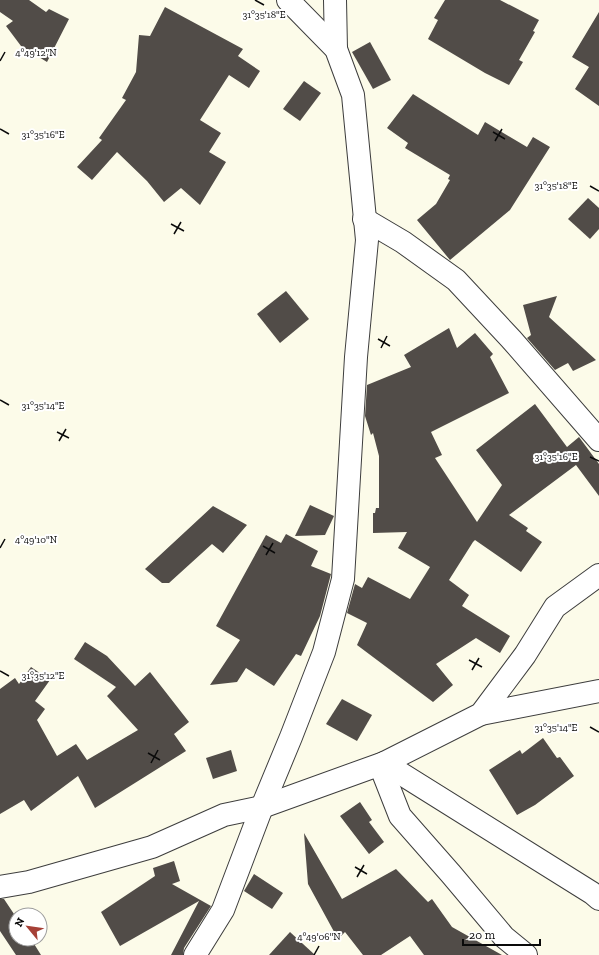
<svg xmlns="http://www.w3.org/2000/svg" width="599" height="955" viewBox="0 0 599 955" font-family="'Zilla Slab',serif">
	<rect width="100%" height="100%" fill="#fcfbe9"/>
	<g fill="#514c48">
		<path d="M0 0H29L46 12 49 9 69 19 47 62 21 46 6 26 13 21 0 12Z"/>
		<path d="M445 0H500L539 20 533 31 535 32 519 60 523 62 509 85 485 73 428 39 438 20 434 18Z"/>
		<path d="M165 7 243 49 238 56 260 71 249 88 229 75 200 120 221 133 209 152 226 162 200 205 181 188 164 202 147 181 117 152 92 180 77 167 102 140 99 138 126 100 122 98 136 72 139 35 150 36Z"/>
		<path d="M599 12V106L575 89 589 67 572 57Z"/>
		<path d="M370 42 391 80 373 89 352 52Z"/>
		<path d="M304 81 321 93 300 121 283 109Z"/>
		<path d="M413 94 478 135 485 122 527 147 533 137 550 147 510 210 450 260 417 220 436 204 450 180 448 179 450 175 405 148 408 143 387 128Z"/>
		<path d="M588 198 599 208V229L590 239 568 219Z"/>
		<path d="M286 291 309 319 280 343 257 314Z"/>
		<path d="M557 296 549 317 596 360 573 371 568 363 555 370 527 338 531 335 523 305Z"/>
		<path d="M449 328 457 348 475 333 493 354 490 357 509 393 431 432 442 455 435 458 477 522 502 485 476 450 535 404 567 447 579 437 599 464V496L576 465 509 515 528 528 526 531 542 542 521 572 475 540 473 542 449 580 469 595 462 606 510 636 500 653 476 638 436 664 453 685 433 702 357 645 367 623 347 613 355 584 362 588 368 577 410 599 430 567 398 548 407 532 373 533V513H375L376 508H379V456L373 433 371 435 365 416 367 385 411 367 404 355Z"/>
		<path d="M310 505 334 516 325 535 295 536Z"/>
		<path d="M213 506 247 525 223 553 212 544 169 583H162L145 569Z"/>
		<path d="M286 534 318 551 311 566 331 574 320 616 301 656 296 654 274 686 246 668 237 682 210 685 240 640 216 626 266 535 281 543Z"/>
		<path d="M85 642 107 656 135 686 150 672 189 722 174 734 186 751 95 808 78 776 31 811 24 800 0 814V689L15 678 19 684 31 667 50 680 35 701 45 709 37 720 57 756 76 744 87 760 138 730 107 696 116 687 74 659Z"/>
		<path d="M342 699 372 715 357 741 326 724Z"/>
		<path d="M543 738 557 758 560 757 574 776 535 805 517 815 489 770 520 750 522 754Z"/>
		<path d="M231 750 237 771 213 779 206 758Z"/>
		<path d="M360 802 372 820 369 822 384 842 369 854 340 816Z"/>
		<path d="M304 833 342 899 396 869 428 902 432 899 452 927 502 955H424L410 936 381 955H363L345 932 338 939 308 884Z"/>
		<path d="M174 861 180 881 172 884 211 906 184 948 183 955H171L199 901 120 946 101 912 155 876 153 868Z"/>
		<path d="M254 874 283 893 272 909 244 891Z"/>
		<path d="M0 899H4L16 917V939H31L41 955H16L0 931Z"/>
		<path d="M290 932 315 955H269Z"/>
	</g>
	<g fill="none" stroke-linecap="round" stroke-linejoin="round">
		<defs>
			<g id="minor">
				<path d="M335 0 336 49"/>
				<path d="M364 219 403 242 456 280 511 339 599 440"/>
				<path d="M481 714 599 691"/>
				<path d="M384 763 592 893 599 899"/>
				<path d="M380 765 400 816 451 874 504 937 526 955"/>
				<path d="M0 887 29 882 152 847 224 815 262 807 384 763 481 714 525 655 555 607 599 575"/>
				<path d="M195 955 223 910 262 807 291 737 324 652 343 579 356 357 367 240 353 95 336 49 288 0"/>
			</g>
		</defs>
		<use href="#minor" stroke="#3d3d3d" stroke-width="24"/>
		<use href="#minor" stroke="#fff" stroke-width="22"/>
	</g>
	<path fill="none" stroke="#0a0a0a" stroke-width="1.5" d="M255 0 264 5M0 61 5 52M0 129 9 134M493 132 505 139M495 141 502 129M590 186 599 191M171 224 184 231M174 234 181 222M378 339 390 346M381 348 387 336M0 400 9 405M57 432 69 438M59 441 66 429M590 457 599 461M263 546 275 553M0 548 5 539M266 555 273 543M469 660 482 667M472 670 479 658M0 671 9 676M590 727 599 732M148 753 160 760M151 763 158 750M355 867 367 874M357 877 364 865M314 955 319 946"/>
	<g font-size="10" text-anchor="middle" fill="#0a0a0a" stroke="#fff" stroke-width="4" stroke-linejoin="round" paint-order="stroke">
		<text x="264" y="18">31°35'18"E</text>
		<text x="36" y="56">4°49'12"N</text>
		<text x="43" y="138">31°35'16"E</text>
		<text x="556" y="189">31°35'18"E</text>
		<text x="43" y="409">31°35'14"E</text>
		<text x="556" y="460">31°35'16"E</text>
		<text x="36" y="543">4°49'10"N</text>
		<text x="43" y="679">31°35'12"E</text>
		<text x="556" y="731">31°35'14"E</text>
		<text x="319" y="940">4°49'06"N</text>
	</g>
	<g transform="translate(28 927) rotate(299)"><circle r="19" fill="#ffffff" stroke="#9d9d9d"/>
	<path d="M0-3L7 15L0 10L-7 15Z" fill="#a64036"/>
	<text y="-6" font-size="11" font-weight="bold" text-anchor="middle" fill="#0a0a0a">N</text>
	</g>
	<path d="M463 939v6h77v-6" fill="none" stroke="#0a0a0a" stroke-width="2"/>
	<text x="469" y="939" font-size="12" fill="#0a0a0a" stroke="#ffffff" stroke-width="3" paint-order="stroke">20 m</text>
</svg>
